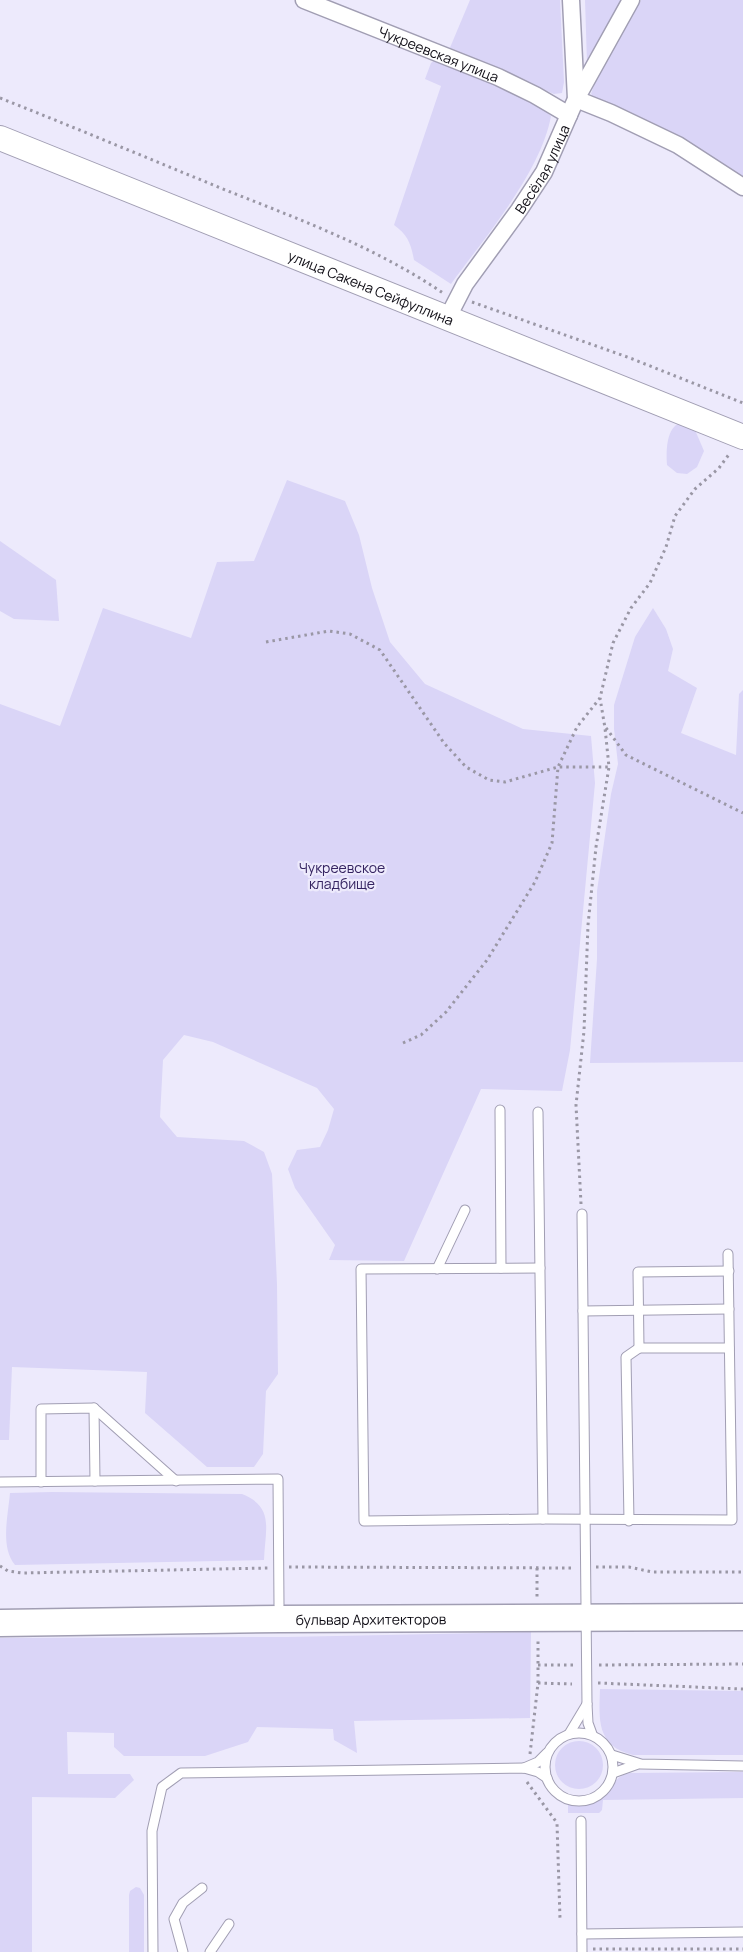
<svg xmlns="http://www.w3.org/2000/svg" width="743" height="1952" viewBox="0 0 743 1952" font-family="Manrope,sans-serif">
	<rect width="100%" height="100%" fill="#edeafc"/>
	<g fill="#dad5f7">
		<path d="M470 0H560L564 82 562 93 554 94 449 50Z"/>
		<path d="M585 0H622L587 63Z"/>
		<path d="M641 0H743V179L599 103 591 94 595 82Z"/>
		<path d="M436 59C475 74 519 87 551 116 541 172 485 237 451 284L414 260C411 244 408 235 394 225L441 86 425 79 431 63Z"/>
		<path d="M678 424 695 430 704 451 697 467 687 474 677 473 667 465C666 453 666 430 678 424Z"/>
		<path d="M287 480 345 501 359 535 372 588 390 642 425 684 523 729 591 736 595 783 570 1050 562 1091 481 1089 404 1261 329 1260 335 1245 295 1188 288 1169 297 1150 320 1147 328 1130 334 1109 317 1088 213 1042 184 1035 163 1060 160 1117 177 1137 244 1141 264 1152 272 1174 277 1284 278 1374 266 1391 263 1454 254 1467H207L145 1413 147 1372 12 1367 9 1440H0V704L60 726 103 608 191 638 217 562 254 561Z"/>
		<path d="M0 541 56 580 59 621 14 619 0 611Z"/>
		<path d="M653 608 666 629 673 649 668 671 697 688 681 733 736 755 739 694 743 690V1062L590 1063 597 959V891L611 794 618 764 614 729V705L635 637Z"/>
		<path d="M52 1492 242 1494C275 1507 265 1530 264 1560L15 1565C0 1547 8 1516 10 1493Z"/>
		<path d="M531 1632 530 1718 354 1721 357 1753 334 1740 333 1729 257 1727 248 1742 205 1756H124L114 1747V1733L67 1732 68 1774H130L134 1780 115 1798 32 1797V1952H0V1638L287 1637Z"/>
		<path d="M600 1689 743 1691V1755H633C596 1746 599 1719 600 1689Z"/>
		<circle cx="579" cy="1765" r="24"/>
		<path d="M743 1772V1798L603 1800 602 1810 599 1813H568V1805C576 1805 586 1806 593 1803 610 1796 611 1776 630 1773Z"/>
		<path d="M136 1887 140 1888 144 1895V1952H129V1895L130 1891Z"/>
	</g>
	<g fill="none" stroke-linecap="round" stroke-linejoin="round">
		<defs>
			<g id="service">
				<path d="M500 1110 501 1268"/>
				<path d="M538 1112 543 1519"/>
				<path d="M582 1214 587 1704 588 1723 592 1734"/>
				<path d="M540 1268 361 1269 364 1521 543 1519 732 1520 728 1254"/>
				<path d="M437 1269 465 1210"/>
				<path d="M729 1271 638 1272 639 1348H729"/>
				<path d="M583 1311 729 1309"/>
				<path d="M94 1408 176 1481"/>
				<path d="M0 1482 278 1479 279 1605"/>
				<path d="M41 1482V1409L94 1408 95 1481"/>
				<path d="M629 1521 626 1357 639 1348"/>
				<circle cx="579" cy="1767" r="34"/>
				<path d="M569 1734 587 1704"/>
				<path d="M612 1755 641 1764 743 1766"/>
				<path d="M524 1768 538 1762 547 1753"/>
				<path d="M613 1773 638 1764"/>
				<path d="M581 1821 582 1952"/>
				<path d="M582 1934 743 1932"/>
				<path d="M153 1952 152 1831 162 1787 181 1773 524 1768 538 1772 547 1778"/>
				<path d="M183 1952 174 1919 183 1903 202 1888"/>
				<path d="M210 1952 229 1924"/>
			</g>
			<g id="minor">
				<path id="s1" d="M304 0 498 77 535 95 569 115"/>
				<path d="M631 0 576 99 611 113 678 145 743 187"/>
				<path id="s2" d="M448 317 465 284 519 210 544 172 576 99 571 0"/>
			</g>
			<g id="secondary">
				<path id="s3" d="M0 138 743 437"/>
			</g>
			<g id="primary">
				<path id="s4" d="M0 1623 280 1619 743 1617"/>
			</g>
		</defs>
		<use href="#service" stroke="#a19eb3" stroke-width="11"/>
		<use href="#minor" stroke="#a19eb3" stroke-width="19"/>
		<use href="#secondary" stroke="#a19eb3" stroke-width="26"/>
		<use href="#primary" stroke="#a19eb3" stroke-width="29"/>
		<g stroke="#9a97a5" stroke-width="3" stroke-dasharray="2.5 4" stroke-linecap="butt">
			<path d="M0 98C76 128 152 160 228 191 301 220 377 248 443 293"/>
			<path d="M472 302 630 358 743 403"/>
			<path d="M266 642 329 631 350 634 380 650 444 743 466 767 489 780 505 782 558 767H609"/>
			<path d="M606 728 626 755 743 813"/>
			<path d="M403 1043 421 1035 446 1012 487 960 535 882 552 843 558 767 577 727 600 698 613 643 631 608 650 583 666 547 675 516 695 489 719 468 730 453"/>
			<path d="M581 1204 576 1105 584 1031 588 925 596 847 609 767 605 728 600 698"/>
			<path d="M0 1566 8 1571 22 1573 268 1568"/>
			<path d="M289 1567 575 1568"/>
			<path d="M596 1567H629L652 1572H743"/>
			<path d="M537 1568V1599"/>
			<path d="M538 1665H575"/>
			<path d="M599 1665 743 1664"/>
			<path d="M538 1683 572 1684"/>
			<path d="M598 1683 743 1689"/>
			<path d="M530 1754 538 1683V1638"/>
			<path d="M527 1782 557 1823 560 1919"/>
			<path d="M593 1949H743"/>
		</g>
		<use href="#service" stroke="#fff" stroke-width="9"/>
		<use href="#minor" stroke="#fff" stroke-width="16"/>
		<use href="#secondary" stroke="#fff" stroke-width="24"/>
		<use href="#primary" stroke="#fff" stroke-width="26"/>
	</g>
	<g text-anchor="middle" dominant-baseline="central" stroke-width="4.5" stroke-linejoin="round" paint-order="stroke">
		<g font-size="14" fill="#0f0d15" stroke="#edeafc">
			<text stroke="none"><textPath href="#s1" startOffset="145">Чукреевская улица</textPath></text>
			<text stroke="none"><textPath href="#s2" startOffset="176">Весёлая улица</textPath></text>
			<text stroke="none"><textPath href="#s3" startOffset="400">улица Сакена Сейфуллина</textPath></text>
			<text stroke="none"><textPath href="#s4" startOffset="371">бульвар Архитекторов</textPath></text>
		</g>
		<g font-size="14" fill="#352461" stroke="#edeafc">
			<text x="342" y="867">Чукреевское<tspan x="342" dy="16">кладбище</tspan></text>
		</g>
	</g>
</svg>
